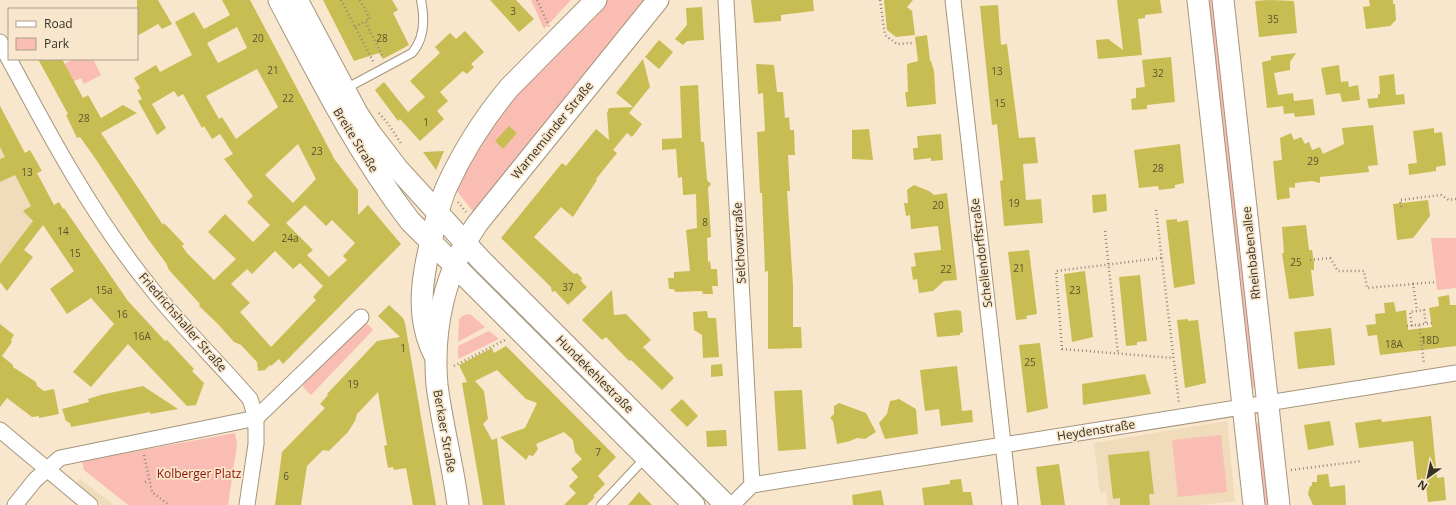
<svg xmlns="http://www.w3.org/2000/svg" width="1456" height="505" viewBox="0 0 1456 505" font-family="'Open Sans',sans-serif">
	<rect width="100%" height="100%" fill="#f8e7cc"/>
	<g fill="#f0dbba">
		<path d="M0 147 31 206 24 212 33 221 0 264Z"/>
		<path d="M1227 421 1235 501 1200 505H1108L1106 492 1100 493 1094 443Z"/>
		<path d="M80 479 114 505H101L74 485Z"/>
	</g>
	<g fill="#fabdb3">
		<path d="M531 0H571L544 29Z"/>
		<path d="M604 0H650L475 214 456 190 468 164 506 103Z"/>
		<path d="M1203 0H1218L1260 386 1246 389Z"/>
		<path d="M73 59H93L101 75 84 84 81 78 72 82 65 64Z"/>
		<path d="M1431 238H1456V288L1437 290Z"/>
		<path d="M483 272 704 491 697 498 480 281Z"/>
		<path d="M470 314 485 327 458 342 459 319 464 315Z"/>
		<path d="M365 321 373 330 311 395 303 387 304 383Z"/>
		<path d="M489 331 499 339 458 359V346Z"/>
		<path d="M1265 422 1274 505H1259L1250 424Z"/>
		<path d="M235 433 237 445 228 505H128L84 470 82 461Z"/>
		<path d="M1221 435 1227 492 1178 497 1172 440Z"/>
	</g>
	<g fill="#c8bd52" fill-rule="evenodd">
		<path d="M137 0H158L172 24 162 29 158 24 137 36Z"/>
		<path d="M222 0H250L335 160 358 190V215L368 205 401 244 283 364 279 359 271 366 270 365 265 370 258 371 257 362 241 345 234 342 217 323 199 306 200 304 169 270 166 263 148 239 95 158 80 137 77 138 66 115 68 114 38 59H62L83 98 88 95 101 118 123 105 137 113 101 133 163 225 164 223 184 244 182 246 187 253 214 280 236 259 208 232 225 214 253 242 270 225 247 202 253 196 224 159 233 154 220 134 212 139 204 126 202 128 183 94 178 97 174 91 152 104 166 128 157 135 138 101 142 99 137 90 140 88 134 78 156 65 160 72 192 55 175 22 194 12 204 29 230 15ZM237 27 247 48 218 63 207 43ZM257 69 278 107 236 139 222 117 219 119 206 96ZM298 144 316 179 293 203 265 175ZM305 205 326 226 332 220 355 243 343 256 347 260 329 277 307 255 313 250 286 223ZM275 251 293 269 300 263 323 286 313 297 316 300 271 347 240 312 250 303 231 284 247 269 252 274Z"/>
		<path d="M323 0H392L398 10 393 13 409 45 383 59 379 53 354 61Z"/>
		<path d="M490 0H516L534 19 519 32Z"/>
		<path d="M751 0H813L814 11 781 15V21L754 23Z"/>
		<path d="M884 0H913L907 7 912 11 915 35 896 37 887 30Z"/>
		<path d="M1117 0H1160L1162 13 1145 15V18L1138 19 1142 55 1098 59 1096 40 1108 39 1123 50Z"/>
		<path d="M1268 0 1294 1 1297 33 1259 37 1255 1Z"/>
		<path d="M1369 0H1393V4H1395L1396 20 1390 26 1366 29 1363 7 1370 6Z"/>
		<path d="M998 5 1001 45 1007 44 1019 138 1035 137 1038 163 1023 164 1026 200 1041 199 1043 223 1004 226 1000 181 1003 180 997 124 992 125 980 6Z"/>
		<path d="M702 7 704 40 687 41 683 45 675 39 687 25 686 8Z"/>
		<path d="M465 31 484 52 471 64 474 67 467 74 463 71 440 92 448 101 437 111 444 119 420 141 400 119 398 121 375 90 384 82 408 112 425 97 410 81 440 53 435 47 450 33 456 39Z"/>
		<path d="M927 35 930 61H931L934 71 936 104 907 107 905 92H908L907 64 918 61 915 37Z"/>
		<path d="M659 40 673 52 659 69 645 57Z"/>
		<path d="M1296 53 1290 62V70L1274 73 1278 95 1293 93 1294 101 1313 99 1315 115 1295 117 1294 113 1284 114 1283 106 1267 108 1262 62 1271 60V56Z"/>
		<path d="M1171 57 1175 102 1147 105V109L1132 110 1131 99 1136 98V88L1145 87 1142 60Z"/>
		<path d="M643 59 650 87 629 113 642 124 632 137 627 133 613 150 617 153 596 179 597 180 573 217 561 207 534 237 574 274 577 273 582 278 581 281 587 287 568 305 555 291 552 292 551 287 501 238 562 163 566 166 596 129 609 140 607 113 609 108 633 107 616 93Z"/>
		<path d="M756 64 774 65 777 92H783L785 118 789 117 790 130H794L795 155H788L790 191H787L793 285V327H801L802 348 768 349V271L765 272 762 193H760L757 132 765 131 763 93 758 94Z"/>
		<path d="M1339 65 1341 82 1348 81 1349 87 1358 85 1360 100 1342 102 1340 93 1326 95 1321 68Z"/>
		<path d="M1394 74 1396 95 1404 94 1405 104 1369 108 1367 99 1378 98V94H1380L1379 76Z"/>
		<path d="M698 85 701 142H704L707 180 711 184 708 188 711 237 707 238 708 262 710 261 711 269H717L718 286H712L713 294H703L702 291 676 292 673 289H669L668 278H674V272L690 271 686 230 697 228 696 194 683 195 682 177 678 178 676 149 662 150V139L682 138 680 86Z"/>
		<path d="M0 106 25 153 30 150 42 171 37 173 54 205 59 202 63 209 64 208 128 301 165 341 167 340 194 369 192 371 204 383 196 405 187 406 128 344 91 387 73 372 114 324 91 298 67 314 50 289 74 271 43 225 24 250 33 257 7 291 0 282V264L33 221 23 211 31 206 15 175 0 182V159L5 157 0 147Z"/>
		<path d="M1373 125 1378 165 1368 166 1369 172 1320 177V183L1312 181 1295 183V188L1289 187 1290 198 1277 200 1273 161 1282 160 1280 138 1291 133 1294 140 1301 137 1305 144 1309 142 1312 150 1320 147 1323 154 1344 144 1342 128Z"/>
		<path d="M509 126 517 133 503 149 495 141Z"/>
		<path d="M1434 128V133L1442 132 1446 165 1436 167V171L1409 175 1408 164 1417 163 1413 131Z"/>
		<path d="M869 129 873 160 852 159V130Z"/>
		<path d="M941 134 943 160 931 161V158L914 160 913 148H918L917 136Z"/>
		<path d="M1180 144 1184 183 1175 185V188L1159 190 1158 186 1139 188 1134 150Z"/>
		<path d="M444 151 436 170 423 152Z"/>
		<path d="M914 185 929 191 934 195 947 193 957 280 944 281 933 291 919 293 917 279 913 280 911 267 916 266 914 253 941 250 938 226 911 229 910 215 906 216 904 203H908L907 190Z"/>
		<path d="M1106 194 1107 211 1093 213 1092 195Z"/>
		<path d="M1428 200 1430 216 1413 238 1397 240 1393 204Z"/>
		<path d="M1177 219V222L1188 220 1195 284 1174 288 1166 220Z"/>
		<path d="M1306 225 1309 250H1312L1314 263V270H1311L1314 296 1289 299 1282 253H1284L1282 227Z"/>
		<path d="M1029 250 1037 314 1026 316 1027 319 1016 320 1008 252Z"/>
		<path d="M1085 271 1093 337 1072 342 1064 274Z"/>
		<path d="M1140 275 1147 341 1137 342V345L1126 346 1119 277Z"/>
		<path d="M612 290 614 315 626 314 651 340 643 347 674 378 662 390 631 360 629 361 606 337 602 340 582 320Z"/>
		<path d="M1449 295 1450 305H1456V346L1380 355 1377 335 1368 336 1366 325 1376 324 1375 314 1385 313 1384 303 1394 302 1396 312 1406 310 1408 330 1432 327 1429 308 1439 306 1438 297Z"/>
		<path d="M389 305 403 318 405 323 436 505H413L406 468 394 470 393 467 388 468 384 446 387 445 378 392 357 414 355 421 348 432 329 451 323 450 307 466 301 505H275L282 452 325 408 320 404 328 395 327 394 377 341 400 337 378 316Z"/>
		<path d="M957 310 961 311 963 332 960 333V335L937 337 934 313Z"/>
		<path d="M707 311 708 318H716L719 357 703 358 702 335 694 330 693 312Z"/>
		<path d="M1188 319V321L1198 320 1206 383 1185 388 1177 320Z"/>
		<path d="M0 324 14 335 11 340 12 342 2 356 13 365V367L36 382 37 386 44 391 54 389 59 414 39 418V416L32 417 7 398 0 407Z"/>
		<path d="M1331 328 1335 365 1298 369 1294 332Z"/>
		<path d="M1040 343 1048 408 1027 413 1019 345Z"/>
		<path d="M506 346 616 457 598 476 605 484 593 496 595 497 587 505H564L576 493 569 486 578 477 571 469 582 459 575 452 573 440 564 432 536 444 538 449 533 456 529 455 526 460 500 437 525 428 537 403 526 399 497 370 475 381 484 391 488 419 483 424 492 440 497 438 505 505H483L462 383 467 382 459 365 492 348 494 353Z"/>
		<path d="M722 364 723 376 711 377V365Z"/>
		<path d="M957 366 962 411 972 410 973 422 941 426 939 409 925 411 920 370Z"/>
		<path d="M1145 374 1151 394 1083 405 1082 384Z"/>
		<path d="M143 386 178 409 150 414V412L71 427 70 423 66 421 62 409 89 402 88 399 101 395H100Z"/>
		<path d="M802 390 806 449 778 451 774 391Z"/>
		<path d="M682 399 698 416 687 427 670 410Z"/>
		<path d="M899 399 916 409 918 434 885 439 879 423 887 414 890 401Z"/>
		<path d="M839 403 866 413 876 432 865 439 857 438 850 441 837 444 833 421 830 418 834 414V406Z"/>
		<path d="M1431 416 1437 478 1444 477 1446 500 1428 502 1425 479 1417 480 1413 441 1359 448 1355 423 1381 419 1382 422Z"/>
		<path d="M1330 421 1334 445 1308 450 1304 425Z"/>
		<path d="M726 430 727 446 707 447 706 431Z"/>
		<path d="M1149 451 1154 494H1149L1150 505H1120V498L1113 499 1108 455Z"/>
		<path d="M1059 464 1065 505H1041L1036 467Z"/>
		<path d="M1328 474 1330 487 1345 485 1346 505H1313L1308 494 1310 486H1312V482H1317V475Z"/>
		<path d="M961 479 963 492H971L973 505H924L922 488 950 484V480Z"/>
		<path d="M881 490 884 505H853L852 495Z"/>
		<path d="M639 492 652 505H628Z"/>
	</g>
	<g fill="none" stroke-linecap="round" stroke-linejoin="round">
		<defs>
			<g id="lane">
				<path d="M345 89 412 53C425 38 425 19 421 0"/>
				<path d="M601 505 646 457"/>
			</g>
			<g id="street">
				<path d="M726 0 752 485"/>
				<path d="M953 0 1010 505"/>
				<path d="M0 42 9 59"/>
				<path d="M9 59C51 138 94 218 151 288 182 327 218 362 250 399L256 418 361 317"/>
				<path d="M0 430 90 505"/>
				<path d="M15 505 35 480 60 458 256 418V444L247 505"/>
				<path d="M732 505 752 485 1456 373"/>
			</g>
			<g id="secondary">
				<path d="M279 0C319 76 357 152 410 221L694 505"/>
				<path d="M297 0 357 113 371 134 397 168 481 260 726 505"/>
				<path d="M1198 0 1254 505"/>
				<path d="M1223 0 1279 505"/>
				<path d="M434 354C414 314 423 271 434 229 437 215 441 199 447 186 463 151 484 118 509 88L596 0"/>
				<path d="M458 505C453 465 442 425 437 385 432 328 445 271 477 224L658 0"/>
			</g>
		</defs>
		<use href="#lane" stroke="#a5957c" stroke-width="10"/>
		<use href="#street" stroke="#a5957c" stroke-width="17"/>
		<use href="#secondary" stroke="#a5957c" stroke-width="23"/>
		<g stroke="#948876" stroke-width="2.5" stroke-dasharray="1 3" stroke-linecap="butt">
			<path d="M341 0 374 63"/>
			<path d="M360 0 370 19 365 21 383 57"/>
			<path d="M537 0 549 26"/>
			<path d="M880 0 885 35 897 44 912 43"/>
			<path d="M355 27 365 21"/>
			<path d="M379 113 389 125 402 145"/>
			<path d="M458 202 466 212"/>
			<path d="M1401 207 1400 200 1441 195 1449 200 1456 199"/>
			<path d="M1156 210 1179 404"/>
			<path d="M1105 231 1118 354"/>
			<path d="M1161 258 1056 271 1062 349 1173 358"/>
			<path d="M1310 260 1330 258 1338 271H1364L1367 288 1413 284 1417 311"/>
			<path d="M1413 284 1436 282"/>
			<path d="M1419 325 1424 364"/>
			<path d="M1407 326 1432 323"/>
			<path d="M1412 326 1410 312 1424 310 1426 324"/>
			<path d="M454 366 505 340"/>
			<path d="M144 455 152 492 169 505"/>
			<path d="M1291 470 1362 461"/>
			<path d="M145 482 149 481"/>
		</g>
		<use href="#lane" stroke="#fff" stroke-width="8"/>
		<use href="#street" stroke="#fff" stroke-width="15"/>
		<use href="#secondary" stroke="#fff" stroke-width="21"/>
	</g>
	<g text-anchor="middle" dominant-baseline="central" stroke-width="3.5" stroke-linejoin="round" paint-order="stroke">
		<g font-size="10" fill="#5b5431">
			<text x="513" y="11">3</text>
			<text x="1273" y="19">35</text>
			<text x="258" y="38">20</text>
			<text x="382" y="38">28</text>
			<text x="273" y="70">21</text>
			<text x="997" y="71">13</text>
			<text x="1158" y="73">32</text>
			<text x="288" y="98">22</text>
			<text x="1000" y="103">15</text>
			<text x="84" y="118">28</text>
			<text x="426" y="122">1</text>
			<text x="317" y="151">23</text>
			<text x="1313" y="161">29</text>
			<text x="1158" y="168">28</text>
			<text x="27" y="172">13</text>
			<text x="1014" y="203">19</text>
			<text x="938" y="205">20</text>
			<text x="705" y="222">8</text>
			<text x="63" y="231">14</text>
			<text x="290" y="238">24a</text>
			<text x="75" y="253">15</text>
			<text x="1296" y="262">25</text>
			<text x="1019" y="268">21</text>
			<text x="946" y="269">22</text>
			<text x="568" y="287">37</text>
			<text x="104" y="290">15a</text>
			<text x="1075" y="290">23</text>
			<text x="122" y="314">16</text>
			<text x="142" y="336">16A</text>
			<text x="1430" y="340">18D</text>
			<text x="1394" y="344">18A</text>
			<text x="403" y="348">1</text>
			<text x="1030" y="362">25</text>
			<text x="353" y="384">19</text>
			<text x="598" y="452">7</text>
			<text x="286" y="476">6</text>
		</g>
		<g font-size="12" fill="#373126" stroke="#f8e7cc">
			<text transform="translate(552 130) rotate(-51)">Warnemünder Straße</text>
			<text transform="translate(356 140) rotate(58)">Breite Straße</text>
			<text transform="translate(739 243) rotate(-93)">Selchowstraße</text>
			<text transform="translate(981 253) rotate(-97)">Schellendorffstraße</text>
			<text transform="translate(1251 253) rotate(-96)">Rheinbabenallee</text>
			<text transform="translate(183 322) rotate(49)">Friedrichshaller Straße</text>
			<text transform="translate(595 374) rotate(45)">Hundekehlestraße</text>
			<text transform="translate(1096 430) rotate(-9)">Heydenstraße</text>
			<text transform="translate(445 431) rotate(80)">Berkaer Straße</text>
		</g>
		<g font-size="12" fill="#8d1009" stroke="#f8e7cc">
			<text x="199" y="473">Kolberger Platz</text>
		</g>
	</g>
	<rect x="8" y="8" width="130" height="52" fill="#f8e7cc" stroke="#ab9e8a"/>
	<rect x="16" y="21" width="20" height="6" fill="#ffffff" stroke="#ab9e8a"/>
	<text x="44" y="28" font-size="12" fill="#373126">Road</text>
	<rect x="16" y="38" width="20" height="12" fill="#fabdb3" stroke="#ab9e8a"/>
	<text x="44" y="48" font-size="12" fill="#373126">Park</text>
	<g transform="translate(1428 477) rotate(213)" stroke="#f8e7cc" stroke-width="3" paint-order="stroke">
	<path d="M0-3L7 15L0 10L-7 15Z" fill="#373126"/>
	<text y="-6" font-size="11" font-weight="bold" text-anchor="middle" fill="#373126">N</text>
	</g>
</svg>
